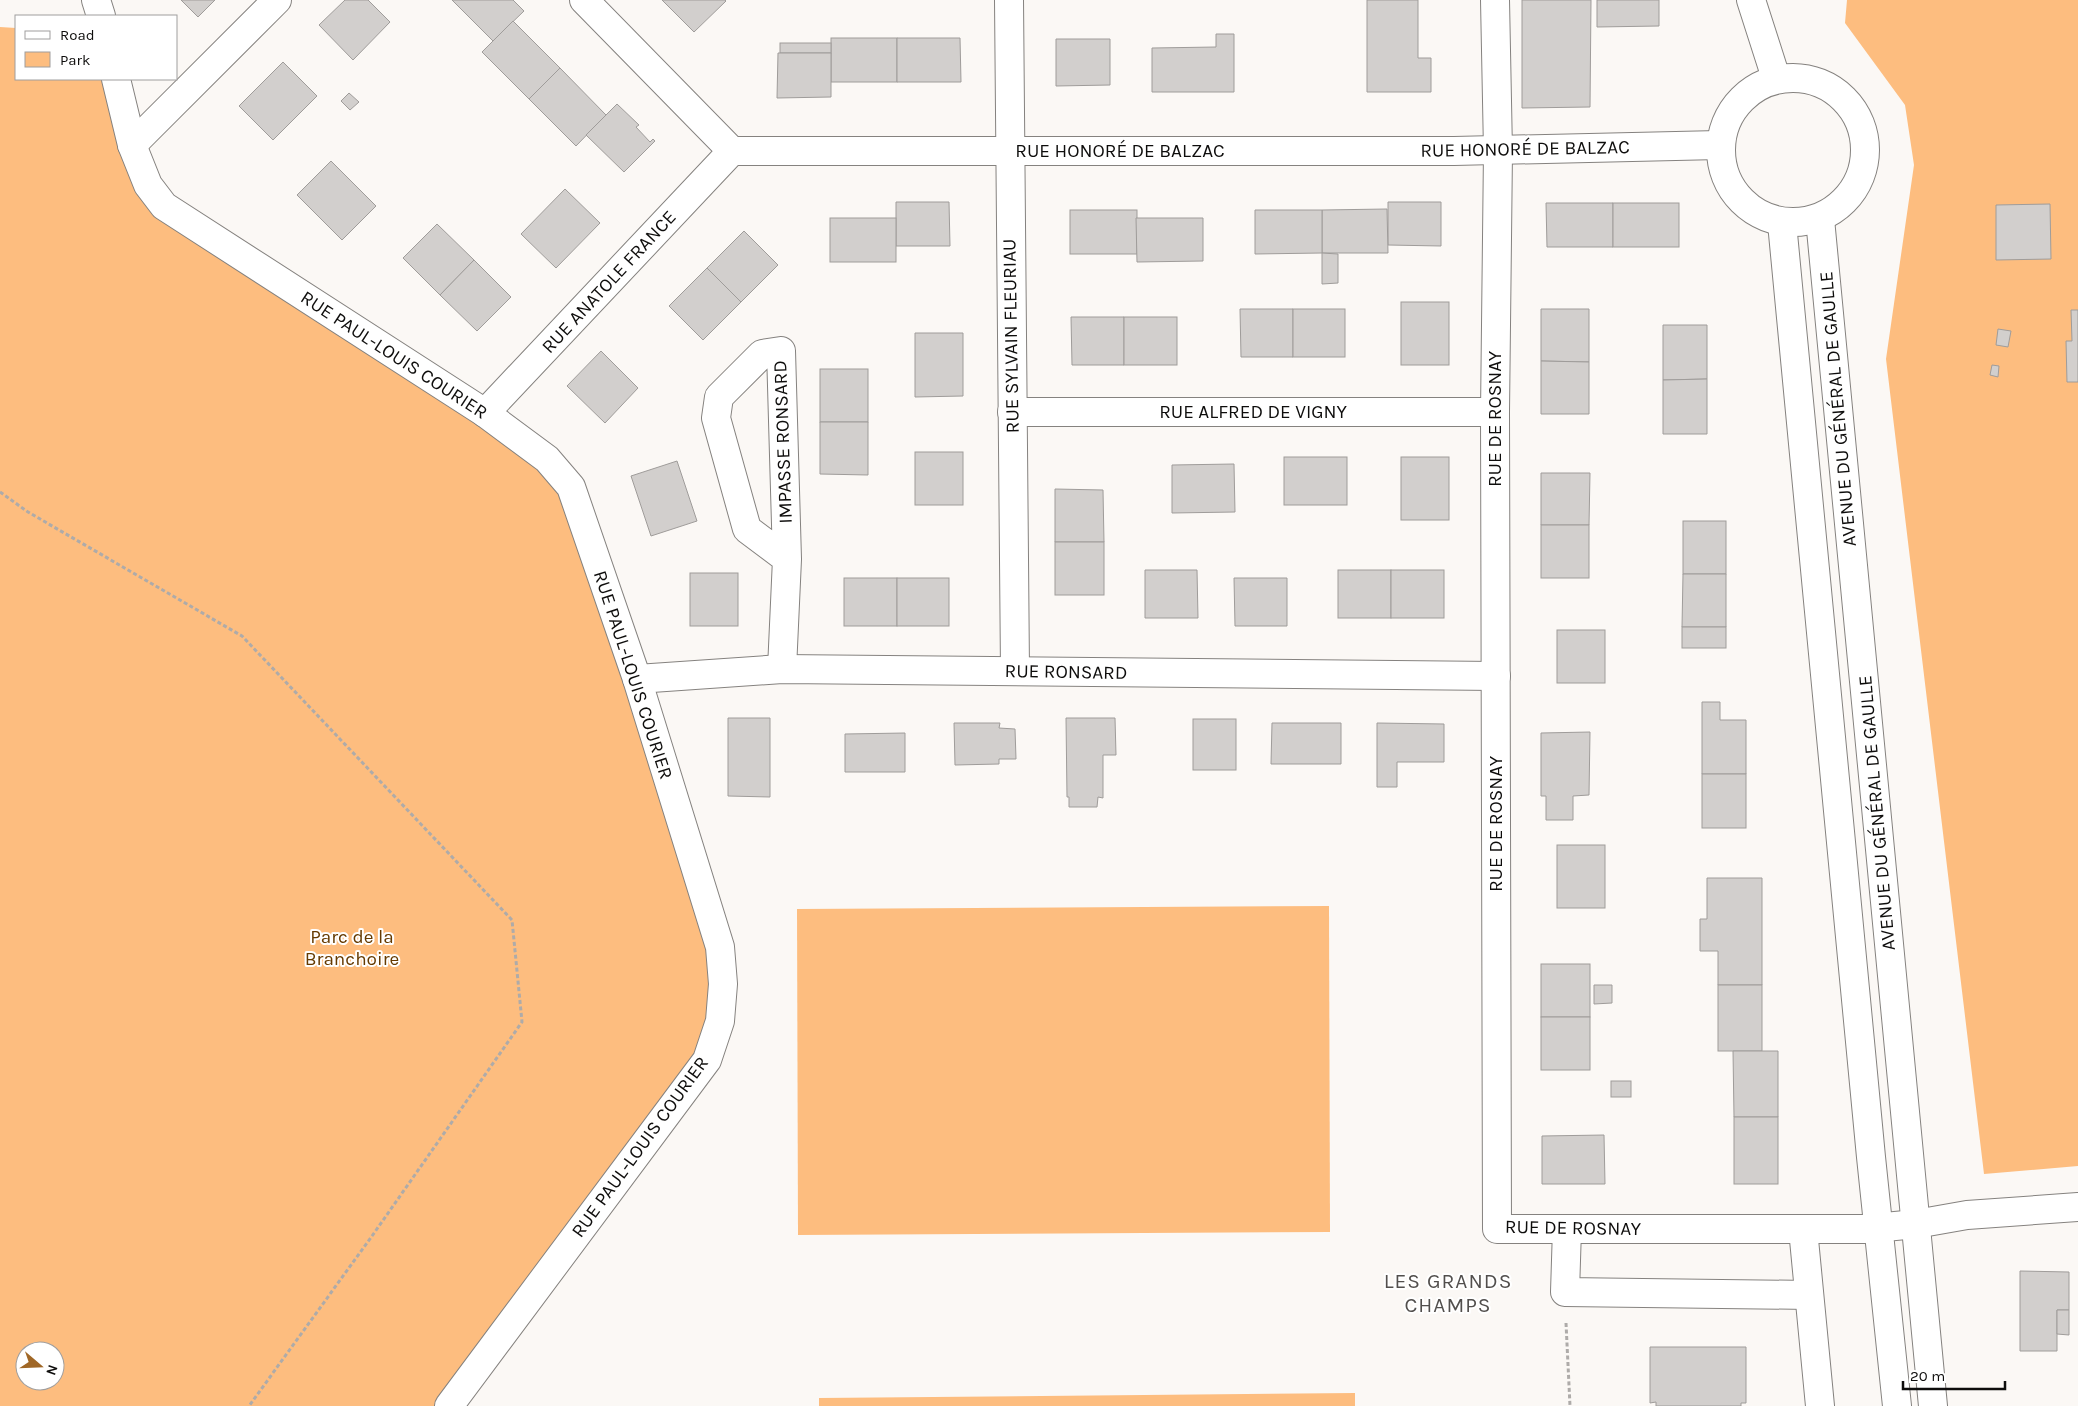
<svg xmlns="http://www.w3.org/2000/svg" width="2078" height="1406" viewBox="0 0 2078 1406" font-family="Karla,sans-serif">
	<rect width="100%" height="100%" fill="#fbf8f5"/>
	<g fill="#fdbd7f" fill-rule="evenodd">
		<path d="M1847 0H2078V1166L1984 1174 1886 359 1914 165 1905 105 1845 23Z"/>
		<path d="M0 27 16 28V79H116L148 185 547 459 685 837 720 1021 449 1406H0ZM25 1351H55V1381H25Z"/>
		<path d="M1329 906 1330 1232 798 1235 797 909Z"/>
		<path d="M1355 1393V1406H819V1398Z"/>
	</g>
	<g fill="#d2cfcd" stroke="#9f9c9a">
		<path d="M181 0H215L198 17Z"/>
		<path d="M345 0H368L390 22 353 60 319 25Z"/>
		<path d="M452 0H513L524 11 493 41Z"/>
		<path d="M662 0H725L726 1 694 32Z"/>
		<path d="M1367 0H1418V58H1431V92H1367Z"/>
		<path d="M1522 0H1591L1590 107 1522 108Z"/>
		<path d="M1597 0H1659V26L1597 27Z"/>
		<path d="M513 21 560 68 529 99 482 52Z"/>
		<path d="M1216 34H1234V92H1152V48L1216 47Z"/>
		<rect x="831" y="38" width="66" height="44"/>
		<path d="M897 38H960L961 82H897Z"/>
		<path d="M1056 39H1110V85L1056 86Z"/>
		<rect x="780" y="43" width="51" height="10"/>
		<path d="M778 53H831V97L777 98Z"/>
		<path d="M283 62 317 96 273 140 239 106Z"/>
		<path d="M560 68 606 115 576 146 529 99Z"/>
		<path d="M349 93 359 102 350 110 341 101Z"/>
		<path d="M617 104 639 125 636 127 650 142 653 139 655 141 624 172 586 135Z"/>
		<path d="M331 161 376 206 342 240 297 195Z"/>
		<path d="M565 189 600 223 556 268 521 234Z"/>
		<path d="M896 202H949L950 246H896Z"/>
		<path d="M1388 202H1441V246L1388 245Z"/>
		<path d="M1546 203H1613V247H1547Z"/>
		<rect x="1613" y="203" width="66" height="44"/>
		<path d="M2050 204 2051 259 1996 260V205Z"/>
		<path d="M1387 209 1388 253H1322V210Z"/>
		<rect x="1070" y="210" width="67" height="44"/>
		<path d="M1255 210H1322V253L1255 254Z"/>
		<rect x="830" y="218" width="66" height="44"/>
		<path d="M1136 218H1203V261L1137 262Z"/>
		<path d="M437 224 474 260 440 295 403 258Z"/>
		<path d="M744 231 778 265 741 302 707 268Z"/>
		<path d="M1322 253 1338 254V283L1322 284Z"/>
		<path d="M474 260 511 297 477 331 440 295Z"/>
		<path d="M707 268 741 302 703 340 669 306Z"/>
		<rect x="1401" y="302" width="48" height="63"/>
		<path d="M1240 309H1293V357H1241Z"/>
		<rect x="1293" y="309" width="52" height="48"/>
		<path d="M1541 309H1589V362L1541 361Z"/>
		<path d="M2071 310H2078V382H2067L2066 341H2072Z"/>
		<path d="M1071 317H1124V365H1072Z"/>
		<rect x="1124" y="317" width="53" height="48"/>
		<path d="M1663 325H1707V379L1663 380Z"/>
		<path d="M1998 329 2011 331 2008 347 1996 345Z"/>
		<path d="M915 333H963V396L915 397Z"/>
		<path d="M601 351 638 388 605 423 567 386Z"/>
		<path d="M1541 361 1589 362V414H1541Z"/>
		<path d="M1992 365 1999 366 1998 377 1990 375Z"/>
		<rect x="820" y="369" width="48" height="53"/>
		<path d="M1707 379V434H1663V380Z"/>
		<path d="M820 422H868V475L820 474Z"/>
		<rect x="915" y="452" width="48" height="53"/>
		<rect x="1284" y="457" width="63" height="48"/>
		<rect x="1401" y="457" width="48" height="63"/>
		<path d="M677 461 697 521 651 536 631 476Z"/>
		<path d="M1234 464 1235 512 1172 513V465Z"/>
		<path d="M1541 473H1590L1589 525H1541Z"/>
		<path d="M1055 489 1103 490 1104 542H1055Z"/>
		<rect x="1683" y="521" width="43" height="53"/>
		<rect x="1541" y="525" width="48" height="53"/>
		<rect x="1055" y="542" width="49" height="53"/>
		<path d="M1145 570H1197L1198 618H1145Z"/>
		<rect x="1338" y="570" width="53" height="48"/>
		<rect x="1391" y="570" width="53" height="48"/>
		<rect x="690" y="573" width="48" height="53"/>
		<path d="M1683 574H1726V627H1682Z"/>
		<rect x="844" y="578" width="53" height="48"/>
		<rect x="897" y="578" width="52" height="48"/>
		<path d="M1234 578H1287V626H1235Z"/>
		<rect x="1682" y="627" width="44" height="21"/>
		<rect x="1557" y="630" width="48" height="53"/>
		<path d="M1702 702H1720V720H1746V774H1702Z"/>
		<path d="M728 718H770V797L728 796Z"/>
		<path d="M1066 718H1115L1116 755H1103V798L1098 797 1097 807H1069V797H1067Z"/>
		<rect x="1193" y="719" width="43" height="51"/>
		<path d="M954 723H1000L999 728 1015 729 1016 759H999V764L955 765Z"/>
		<path d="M1272 723H1341V764H1271Z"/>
		<path d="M1377 723 1444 724V762H1397V787H1377Z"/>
		<path d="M1590 732 1589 795 1573 796V820H1546V796H1541V733Z"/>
		<path d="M905 733V772H845V734Z"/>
		<rect x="1702" y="774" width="44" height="54"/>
		<rect x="1557" y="845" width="48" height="63"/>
		<path d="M1707 878H1762V985H1718V951H1700V919H1707Z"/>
		<rect x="1541" y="964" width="49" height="53"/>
		<path d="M1594 985H1612V1003L1594 1004Z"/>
		<rect x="1718" y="985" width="44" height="66"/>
		<rect x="1541" y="1017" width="49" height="53"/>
		<path d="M1733 1051H1778V1117H1734Z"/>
		<rect x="1611" y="1081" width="20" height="16"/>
		<rect x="1734" y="1117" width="44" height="67"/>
		<path d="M1604 1135 1605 1184H1542V1136Z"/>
		<path d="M2020 1271 2069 1272V1310H2057V1351H2020Z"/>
		<path d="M2057 1310H2069V1335L2057 1334Z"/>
		<path d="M1650 1347H1746V1403H1741V1406H1656V1402L1650 1403Z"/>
	</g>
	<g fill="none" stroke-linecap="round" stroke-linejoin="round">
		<defs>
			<g id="minor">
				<path d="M96 0 101 16"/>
				<path d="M584 0 732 151H1454L1719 145"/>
				<path d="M1009 0 1015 671"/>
				<path d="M1495 0 1498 151 1495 412 1497 1229H1864L1916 1224 1967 1215 2078 1207"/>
				<path d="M1751 0 1776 78"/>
				<circle cx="1793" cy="150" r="72"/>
				<path d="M116 79 132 145 148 185 164 206 485 413 547 459 571 487 637 679 720 947 723 984 720 1021 707 1060 449 1406"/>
				<path d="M132 145 277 0"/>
				<path d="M1820 219 1933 1406"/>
				<path d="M1782 223 1871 1157 1897 1406"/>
				<path d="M1012 412H1495"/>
				<path d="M485 413 732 151"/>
				<path d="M782 669 787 559 781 351 762 354 719 397 716 418 747 529 787 559"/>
				<path d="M637 679 782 669 1496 676"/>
				<path d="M1567 1229 1565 1292 1809 1295"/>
				<path d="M1803 1229 1820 1406"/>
			</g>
		</defs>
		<use href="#minor" stroke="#85827f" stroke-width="30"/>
		<g stroke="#aeaba9" stroke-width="3" stroke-dasharray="4 2.5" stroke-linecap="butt">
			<path d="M0 492 28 512 242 636 512 920 522 1022 372 1236 249 1406"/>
			<path d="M1566 1323 1570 1406"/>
		</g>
		<use href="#minor" stroke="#fff" stroke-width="28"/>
	</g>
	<g text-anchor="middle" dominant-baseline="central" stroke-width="4" stroke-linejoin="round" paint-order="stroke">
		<g font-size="19" fill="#0e0d0c" stroke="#fff">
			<text transform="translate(1525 149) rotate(-1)">RUE HONORÉ DE BALZAC</text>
			<text x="1120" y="151">RUE HONORÉ DE BALZAC</text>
			<text transform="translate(609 282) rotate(-47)">RUE ANATOLE FRANCE</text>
			<text transform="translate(1011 336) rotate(-91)">RUE SYLVAIN FLEURIAU</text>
			<text transform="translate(394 355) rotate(33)">RUE PAUL-LOUIS COURIER</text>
			<text transform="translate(1838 409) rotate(-95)">AVENUE DU GÉNÉRAL DE GAULLE</text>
			<text x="1253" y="412">RUE ALFRED DE VIGNY</text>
			<text transform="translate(1495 419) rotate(-90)">RUE DE ROSNAY</text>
			<text transform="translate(783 442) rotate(-92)">IMPASSE RONSARD</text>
			<text transform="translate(1066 672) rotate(1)">RUE RONSARD</text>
			<text transform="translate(633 675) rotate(72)">RUE PAUL-LOUIS COURIER</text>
			<text transform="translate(1877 813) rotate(-95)">AVENUE DU GÉNÉRAL DE GAULLE</text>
			<text transform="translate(1496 824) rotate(-90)">RUE DE ROSNAY</text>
			<text transform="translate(640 1147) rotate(-54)">RUE PAUL-LOUIS COURIER</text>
			<text transform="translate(1573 1228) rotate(1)">RUE DE ROSNAY</text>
		</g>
		<g font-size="19" fill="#653a00" stroke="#fff">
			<text x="352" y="937">Parc de la<tspan x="352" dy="22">Branchoire</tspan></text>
		</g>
		<g font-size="21" letter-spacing="1" fill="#524f4d" stroke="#fff">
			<text x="1448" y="1281">LES GRANDS<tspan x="1448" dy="24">CHAMPS</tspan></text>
		</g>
	</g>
	<rect x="15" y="15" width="162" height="65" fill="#ffffff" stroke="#9f9e9e"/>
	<rect x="25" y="31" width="25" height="8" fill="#ffffff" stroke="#9f9e9e"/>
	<text x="60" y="40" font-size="15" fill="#0e0d0c">Road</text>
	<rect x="25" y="52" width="25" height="15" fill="#fdbd7f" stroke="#9f9e9e"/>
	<text x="60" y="65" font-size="15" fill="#0e0d0c">Park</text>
	<g transform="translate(40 1366) rotate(109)"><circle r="24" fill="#ffffff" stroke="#9f9e9e"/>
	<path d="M0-4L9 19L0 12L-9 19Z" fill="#a06726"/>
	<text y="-8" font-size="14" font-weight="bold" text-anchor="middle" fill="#0e0d0c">N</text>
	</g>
	<path d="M1903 1381v8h102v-8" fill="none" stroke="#0e0d0c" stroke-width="2.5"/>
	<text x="1910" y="1381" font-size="15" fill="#0e0d0c" stroke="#ffffff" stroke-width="4" paint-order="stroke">20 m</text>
</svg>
